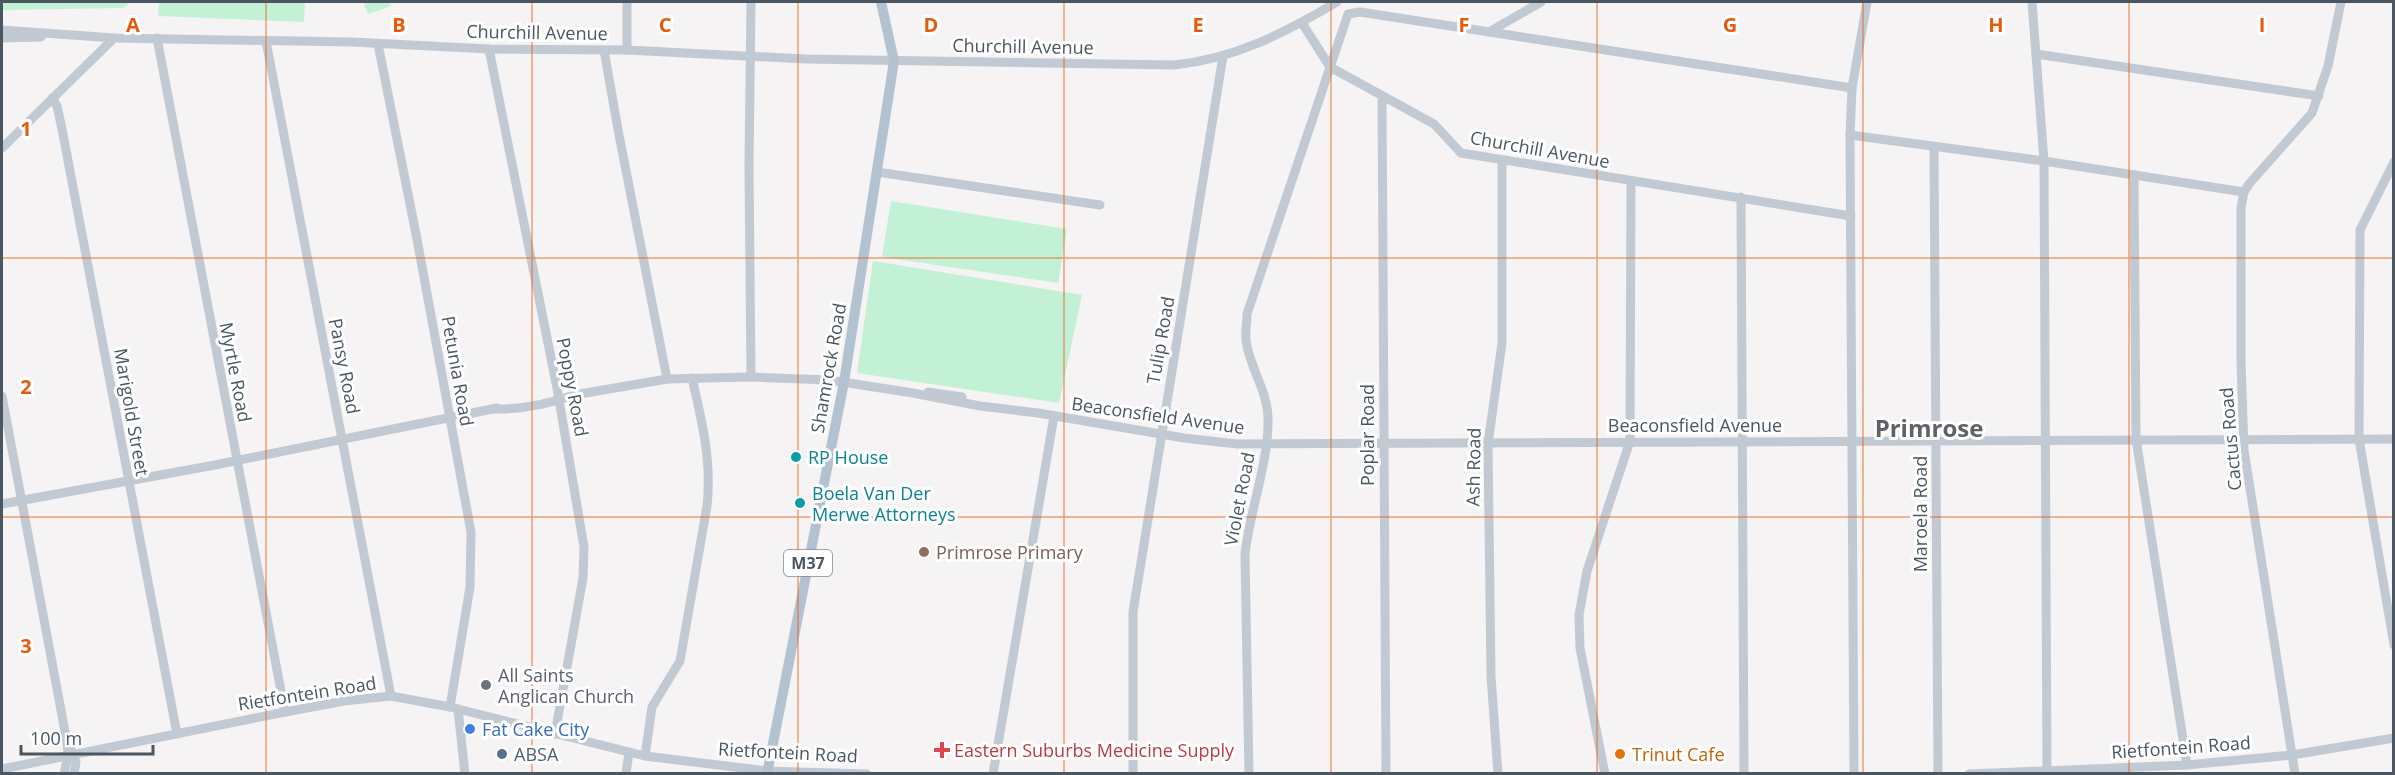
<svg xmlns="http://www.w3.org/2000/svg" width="2395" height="775" viewBox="0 0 2395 775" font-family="'Open Sans',sans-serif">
	<rect width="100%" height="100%" fill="#f5f3f3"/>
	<g fill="#c3f1d5">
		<path d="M2 2H131L123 8 2 10Z"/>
		<path d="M159 2H305L304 22 158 16Z"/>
		<path d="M363 2H389L391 6 368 14Z"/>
		<path d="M891 201 1067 229 1058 283 882 257Z"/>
		<path d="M873 261 1082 295 1059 403 857 373Z"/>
	</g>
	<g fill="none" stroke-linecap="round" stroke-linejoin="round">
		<g stroke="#c1cad2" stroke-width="9">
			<path d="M627 2V50"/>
			<path d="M751 2 749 165 751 377"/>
			<path d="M2032 2 2044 161 2047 771"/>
			<path d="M1302 23 1330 67 1434 124 1461 153 1851 216"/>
			<path d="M2 30 114 38 351 42 489 49 627 50 806 59 1174 65C1234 59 1285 33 1337 2"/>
			<path d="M1489 32 1541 2"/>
			<path d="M2 38 41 37"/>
			<path d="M157 38 285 712"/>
			<path d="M266 41 391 696"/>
			<path d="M378 44 416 234 471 532 470 587 450 707"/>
			<path d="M489 49 557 388 584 547 583 578 555 734"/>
			<path d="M604 50 619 135 667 379"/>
			<path d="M2036 54 2319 96"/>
			<path d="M1382 96 1386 774"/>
			<path d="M52 98 57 106 62 129 177 734"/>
			<path d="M1850 135 2044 161 2244 192"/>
			<path d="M1934 147 1938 774"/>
			<path d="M2 148 114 38"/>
			<path d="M2394 162 2360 230 2359 439 2394 645"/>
			<path d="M877 172 1100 205"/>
			<path d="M2134 175 2136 439 2187 765"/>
			<path d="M1741 197 1744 774"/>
			<path d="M928 392 962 397"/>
			<path d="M2 396 67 742 68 755 64 774"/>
			<path d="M492 409C519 410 548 404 574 395L667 379 751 377 829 380 913 393 980 406 1038 413 1184 438 1237 444 2394 439"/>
			<path d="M2 504 215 465 497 408"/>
			<path d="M458 709 465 774"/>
			<path d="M71 749 76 762 74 774"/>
			<path d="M645 756 652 707 680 661 707 506C712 462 702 421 692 378"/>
			<path d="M2 769 285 712 344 701 391 696 450 707 645 756 767 771 867 774"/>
			<path d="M626 774 629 752"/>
			<path d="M993 774 1054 416"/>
			<path d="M1133 774V612L1223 56"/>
			<path d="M1249 774 1245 554C1250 509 1269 463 1268 417 1267 390 1250 368 1246 341 1245 332 1247 323 1247 314L1348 14 1360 12 1852 88"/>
			<path d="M1498 774 1491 676 1488 444 1502 343V161"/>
			<path d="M1605 774 1580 648 1579 615 1587 571 1630 441 1631 181"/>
			<path d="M1854 774 1850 135 1852 88 1867 2"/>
			<path d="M1969 774 2187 765 2292 755 2394 738"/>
			<path d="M2295 774 2244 450 2241 361V208L2244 192 2249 184 2312 113 2328 66 2341 2"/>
		</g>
		<path stroke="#b3c2d1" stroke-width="10" d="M767 774 844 382 894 61 881 2"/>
	</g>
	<path fill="none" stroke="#e8590c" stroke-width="1.5" stroke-opacity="0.55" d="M266 2V774M532 2V774M798 2V774M1064 2V774M1331 2V774M1597 2V774M1863 2V774M2129 2V774M2 258H2394M2 517H2394"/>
	<g fill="#0f9aa8" stroke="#fff" stroke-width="2">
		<circle cx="796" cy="457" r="6"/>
		<circle cx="800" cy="503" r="6"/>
	</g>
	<circle fill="#8d6e63" stroke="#fff" stroke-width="2" cx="924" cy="552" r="6"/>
	<circle fill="#6b7280" stroke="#fff" stroke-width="2" cx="486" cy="685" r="6"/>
	<circle fill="#3f7fe0" stroke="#fff" stroke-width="2" cx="470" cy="729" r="6"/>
	<path fill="#e0444e" stroke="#fff" stroke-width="2" d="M939 741h6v6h6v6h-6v6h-6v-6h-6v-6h6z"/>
	<circle fill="#5c6f8a" stroke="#fff" stroke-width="2" cx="502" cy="754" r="6"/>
	<circle fill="#e8710a" stroke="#fff" stroke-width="2" cx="1620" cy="754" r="6"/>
	<g text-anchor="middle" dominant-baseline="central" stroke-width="6" stroke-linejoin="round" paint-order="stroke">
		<rect fill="#fff" stroke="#808990" stroke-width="1.5" x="784" y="550" width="48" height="26" rx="4.5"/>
		<g font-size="16" font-weight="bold" fill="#4a5661">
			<text x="808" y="563">M37</text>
		</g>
		<g font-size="18" fill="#4a5661" stroke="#fff">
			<text transform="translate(537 32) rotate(1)">Churchill Avenue</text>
			<text transform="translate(1023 46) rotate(1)">Churchill Avenue</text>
			<text transform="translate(1540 149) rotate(10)">Churchill Avenue</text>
			<text transform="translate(1160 340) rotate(-80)">Tulip Road</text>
			<text transform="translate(345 366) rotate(79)">Pansy Road</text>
			<text transform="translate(828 368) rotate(-80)">Shamrock Road</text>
			<text transform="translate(458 371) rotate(80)">Petunia Road</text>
			<text transform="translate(236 372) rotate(79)">Myrtle Road</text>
			<text transform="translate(573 387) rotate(79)">Poppy Road</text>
			<text transform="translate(132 412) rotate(80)">Marigold Street</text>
			<text transform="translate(1158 415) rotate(8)">Beaconsfield Avenue</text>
			<text x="1695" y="425">Beaconsfield Avenue</text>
			<text transform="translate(1367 435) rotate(-90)">Poplar Road</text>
			<text transform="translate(2230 439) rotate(-95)">Cactus Road</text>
			<text transform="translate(1473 467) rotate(-89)">Ash Road</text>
			<text transform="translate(1239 499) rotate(-79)">Violet Road</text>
			<text transform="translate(1920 514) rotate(-90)">Maroela Road</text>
			<text transform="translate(307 693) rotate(-9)">Rietfontein Road</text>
			<text transform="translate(2181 747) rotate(-4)">Rietfontein Road</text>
			<text transform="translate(788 752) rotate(3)">Rietfontein Road</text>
		</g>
		<g font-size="18" fill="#0d838f" stroke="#fff" text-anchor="start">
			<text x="808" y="457">RP House</text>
			<text x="812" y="493">Boela Van Der<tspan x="812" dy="21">Merwe Attorneys</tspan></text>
		</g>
		<g font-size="18" fill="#785e54" stroke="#fff" text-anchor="start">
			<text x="936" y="552">Primrose Primary</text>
		</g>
		<g font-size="18" fill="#5b616d" stroke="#fff" text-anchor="start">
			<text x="498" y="675">All Saints<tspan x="498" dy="21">Anglican Church</tspan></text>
		</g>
		<g font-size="18" fill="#366cbe" stroke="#fff" text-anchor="start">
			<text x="482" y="729">Fat Cake City</text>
		</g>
		<g font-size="18" fill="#be3a42" stroke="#fff" text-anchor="start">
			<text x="954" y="750">Eastern Suburbs Medicine Supply</text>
		</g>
		<g font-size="18" fill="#4e5e75" stroke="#fff" text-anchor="start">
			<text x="514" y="754">ABSA</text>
		</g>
		<g font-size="18" fill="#c56008" stroke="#fff" text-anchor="start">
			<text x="1632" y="754">Trinut Cafe</text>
		</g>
		<g font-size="24" font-weight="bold" fill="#5f6368" stroke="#fff">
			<text x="1929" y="427">Primrose</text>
		</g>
	</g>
	<g font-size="20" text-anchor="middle" font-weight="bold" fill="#e8590c" stroke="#fff" stroke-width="6" stroke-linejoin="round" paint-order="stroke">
		<text x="133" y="32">A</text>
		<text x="399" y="32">B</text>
		<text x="665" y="32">C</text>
		<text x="931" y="32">D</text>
		<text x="1198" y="32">E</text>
		<text x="1464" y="32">F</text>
		<text x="1730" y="32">G</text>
		<text x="1996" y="32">H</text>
		<text x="2262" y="32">I</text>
		<text x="26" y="136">1</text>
		<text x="26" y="394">2</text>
		<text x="26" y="653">3</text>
	</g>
	<rect width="2395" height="775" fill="none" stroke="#4a5661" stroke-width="6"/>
	<path d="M21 745v9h132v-9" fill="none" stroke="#4a5661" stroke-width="3"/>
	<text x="30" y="745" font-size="18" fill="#4a5661" stroke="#ffffff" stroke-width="4.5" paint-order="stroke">100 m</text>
</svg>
